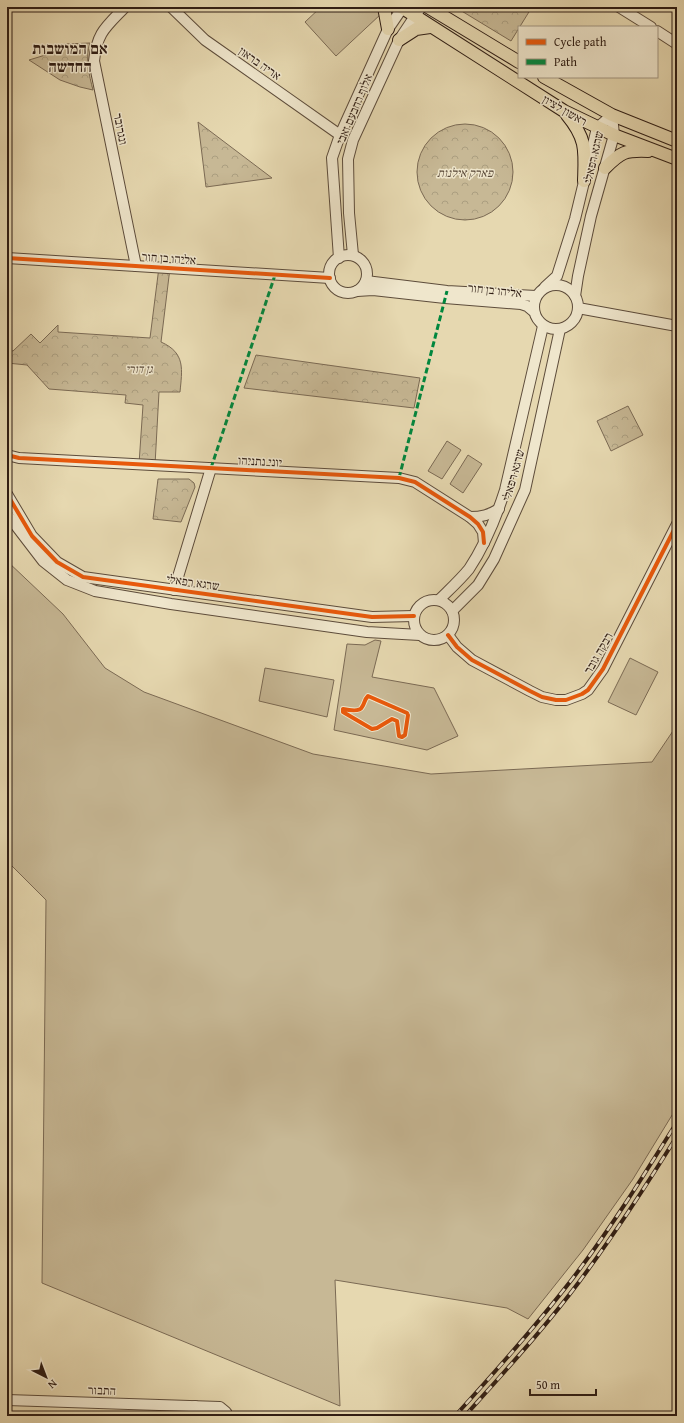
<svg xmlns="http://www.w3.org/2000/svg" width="684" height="1423" viewBox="0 0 684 1423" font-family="'Gentium Book Plus','Frank Ruhl Libre',serif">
	<defs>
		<pattern id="forest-crowns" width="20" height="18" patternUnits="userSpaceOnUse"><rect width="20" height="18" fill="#c7b895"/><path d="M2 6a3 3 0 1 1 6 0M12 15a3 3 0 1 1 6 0" fill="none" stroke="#ab9e80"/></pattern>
	</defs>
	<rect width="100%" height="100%" fill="#e6d8b0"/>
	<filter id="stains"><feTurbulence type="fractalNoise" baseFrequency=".005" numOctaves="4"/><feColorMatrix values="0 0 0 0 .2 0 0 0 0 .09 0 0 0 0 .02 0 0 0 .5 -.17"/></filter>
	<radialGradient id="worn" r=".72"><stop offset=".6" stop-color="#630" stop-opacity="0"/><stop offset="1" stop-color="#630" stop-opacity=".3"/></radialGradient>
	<g fill="#c7b895" stroke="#7b6a54">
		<path d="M321 7H374L381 14 336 56 305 22Z"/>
		<path d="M447 441 461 450 442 479 428 471Z"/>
		<path d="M468 455 482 464 463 493 450 484Z"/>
		<path d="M7 561 63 614 105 668 144 692 313 754 431 774 652 762 677 725V1107L633 1179 583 1250 528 1319 507 1308 335 1280 340 1406 42 1283 46 900 8 862 7 863Z"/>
		<path d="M375 640 381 641 372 677 434 688 458 736 427 750 334 730 347 644 365 645Z"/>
		<path d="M630 658 658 672 636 715 608 702Z"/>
		<path d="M265 668 334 680 327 717 259 701Z"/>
	</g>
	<g fill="url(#forest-crowns)" stroke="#7b6a54">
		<path d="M455 7H532L511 41Z"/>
		<path d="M90 43C85 57 89 75 93 90L80 87 60 80 29 60 52 53 65 44Z"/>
		<path d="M198 122 272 178 206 187Z"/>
		<circle cx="465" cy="172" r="48"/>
		<path d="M159 267 170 268 161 342C186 353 182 370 180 392H159L155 465 139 464 143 405 125 403 126 395 49 389 27 365 7 363V350L13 351 31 334 40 343 58 325V332L150 338Z"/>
		<path d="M256 355 420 378 414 408 244 388Z"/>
		<path d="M628 406 643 435 611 451 597 421Z"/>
		<path d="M158 479H189L194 483 195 487 181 522 153 519Z"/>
	</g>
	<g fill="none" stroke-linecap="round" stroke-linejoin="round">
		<defs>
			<g id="minor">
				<path d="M125 7C106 27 97 32 94 61L136 266"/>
				<path d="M171 7 205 40 340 135"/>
				<path d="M619 7 651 27"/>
				<path d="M657 31 677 44"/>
				<path d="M353 255 349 213 348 159 353 140 399 40 421 7"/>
				<circle cx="348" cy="274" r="19"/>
				<path d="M7 258 330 278"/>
				<path d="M339 258 332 158 340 135 388 29 403 7"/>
				<path d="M366 281 447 291 536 296"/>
				<circle cx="556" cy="307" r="22"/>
				<path d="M545 287 557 276 575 219 597 128 612 115"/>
				<path d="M357 291 373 290 445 298 521 304 527 306 533 311"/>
				<path d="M575 296 578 276 591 216 614 135 612 115"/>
				<path d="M578 308 677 326"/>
				<path d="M7 455 19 458 399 478 415 482 470 517 478 524 483 532 484 543"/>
				<path d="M7 494 32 536 57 562 83 577 372 617 414 616"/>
				<path d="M7 514 43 561 67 580 95 591 171 604 367 632 420 635"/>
				<path d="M470 517C482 517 489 515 499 509"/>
				<path d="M174 590 211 468"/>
				<circle cx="434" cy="620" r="20"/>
				<path d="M439 600C449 590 460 580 469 569 485 545 496 518 505 490L543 326"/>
				<path d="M452 611 478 585 494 559 525 490 560 329"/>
				<path d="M448 635 457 647 472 660 530 691 542 697 556 700H566L582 694 588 690 603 669 677 524"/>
				<path d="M7 1400 220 1407 226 1412 225 1416"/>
				<path d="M195 1406 204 1416"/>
			</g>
			<g id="major">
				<path d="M384 7 388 29"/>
				<path d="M401 7 564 111 614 135 677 159"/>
				<path d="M428 7 519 62"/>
				<path d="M399 40 416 29 430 27"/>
				<path d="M544 77 612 115 677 141"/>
				<path d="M567 115C587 139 585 151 584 181"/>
				<path d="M605 168C621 152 625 150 648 151"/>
			</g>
		</defs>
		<use href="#minor" stroke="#5d4c3b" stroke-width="12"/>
		<use href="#major" stroke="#2f1d14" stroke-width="14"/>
		<use href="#minor" stroke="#efe6cc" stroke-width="10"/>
		<use href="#major" stroke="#e6d8b0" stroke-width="12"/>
		<defs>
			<g id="rail">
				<path d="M455 1416C496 1371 536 1326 573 1278 611 1228 644 1175 677 1122"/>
				<path d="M465 1416C504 1372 544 1329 579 1282 614 1235 646 1186 677 1136"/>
			</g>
		</defs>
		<use href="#rail" stroke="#2f1d14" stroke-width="4"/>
		<use href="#rail" stroke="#efe6cc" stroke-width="2.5" stroke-dasharray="8" stroke-linecap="butt"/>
		<g stroke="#00873e" stroke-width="3" stroke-dasharray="6 3" stroke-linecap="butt">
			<path d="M211 468 275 275"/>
			<path d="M399 478 447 291"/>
		</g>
		<defs>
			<g id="cycleway">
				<path d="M7 258 330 278"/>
				<path d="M7 455 19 458 399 478 415 482 470 517 478 524 483 532 484 543"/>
				<path d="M7 494 32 536 57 562 83 577 372 617 414 616"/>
				<path d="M448 635 457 647 472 660 530 691 542 697 556 700H566L582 694 588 690 603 669 677 524"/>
				<path d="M407 713 368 696C364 700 365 703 362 707 360 712 348 710 343 709V712L372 729 377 728 392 719 397 721 399 736 402 737 405 735 408 715"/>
			</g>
		</defs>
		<use href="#cycleway" stroke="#efe6cc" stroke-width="6"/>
		<use href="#cycleway" stroke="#e8590c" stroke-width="4"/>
	</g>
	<g text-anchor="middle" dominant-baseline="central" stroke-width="3" stroke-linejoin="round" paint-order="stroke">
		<g font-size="12" fill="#2f1d14" stroke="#efe6cc">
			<text transform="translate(260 63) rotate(35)">אריה בראון</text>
			<text transform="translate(354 109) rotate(-67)">אלוף רחבעם זאבי</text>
			<text transform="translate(565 110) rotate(30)">ראשון לציון</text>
			<text transform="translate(121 129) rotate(79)">ונגרובר</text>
			<text transform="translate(593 157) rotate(-77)">שרגא רפאלי</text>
			<text transform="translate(169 258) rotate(4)">אליהו בן חור</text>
			<text transform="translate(495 290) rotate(6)">אליהו בן חור</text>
			<text transform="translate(260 461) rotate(3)">יוני נתניהו</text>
			<text transform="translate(513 475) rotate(-74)">שרגא רפאלי</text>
			<text transform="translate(193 582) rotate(8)">שרגא רפאלי</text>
			<text transform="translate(598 653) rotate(-60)">רבקה גובר</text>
			<text transform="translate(102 1390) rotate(2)">התבור</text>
		</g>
		<g font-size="12" font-style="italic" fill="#5d4c3b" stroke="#efe6cc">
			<text x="465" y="172">פארק אילנות</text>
			<text x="139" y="368">גן דורי</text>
		</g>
		<g font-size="16" font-weight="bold" fill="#2f1d14" stroke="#efe6cc">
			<text x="70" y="48">אם המושבות<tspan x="70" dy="18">החדשה</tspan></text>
		</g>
	</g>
	<rect width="684" height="1423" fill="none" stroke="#e6d8b0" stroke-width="24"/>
	<rect x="8" y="8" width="668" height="1407" fill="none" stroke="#2f1d14" stroke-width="2"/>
	<rect x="12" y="12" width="660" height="1399" fill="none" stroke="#2f1d14"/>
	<rect x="518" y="26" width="140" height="52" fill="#efe6cc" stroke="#a29682"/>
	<rect x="526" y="39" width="20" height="6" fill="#e8590c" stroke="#a29682"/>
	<text x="554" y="46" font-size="12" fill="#2f1d14">Cycle path</text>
	<rect x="526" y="59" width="20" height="6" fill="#00873e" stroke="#a29682"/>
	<text x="554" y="66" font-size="12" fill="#2f1d14">Path</text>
	<g transform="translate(46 1377) rotate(138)" stroke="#efe6cc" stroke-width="3" paint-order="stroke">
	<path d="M0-3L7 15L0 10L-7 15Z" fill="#2f1d14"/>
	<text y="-6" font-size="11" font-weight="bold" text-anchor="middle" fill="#2f1d14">N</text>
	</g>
	<path d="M530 1389v6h66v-6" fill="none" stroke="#2f1d14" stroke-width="2"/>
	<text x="536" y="1389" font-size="12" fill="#2f1d14" stroke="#efe6cc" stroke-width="3" paint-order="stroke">50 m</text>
	<rect width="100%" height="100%" filter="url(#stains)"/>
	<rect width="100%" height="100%" fill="url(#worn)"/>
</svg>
